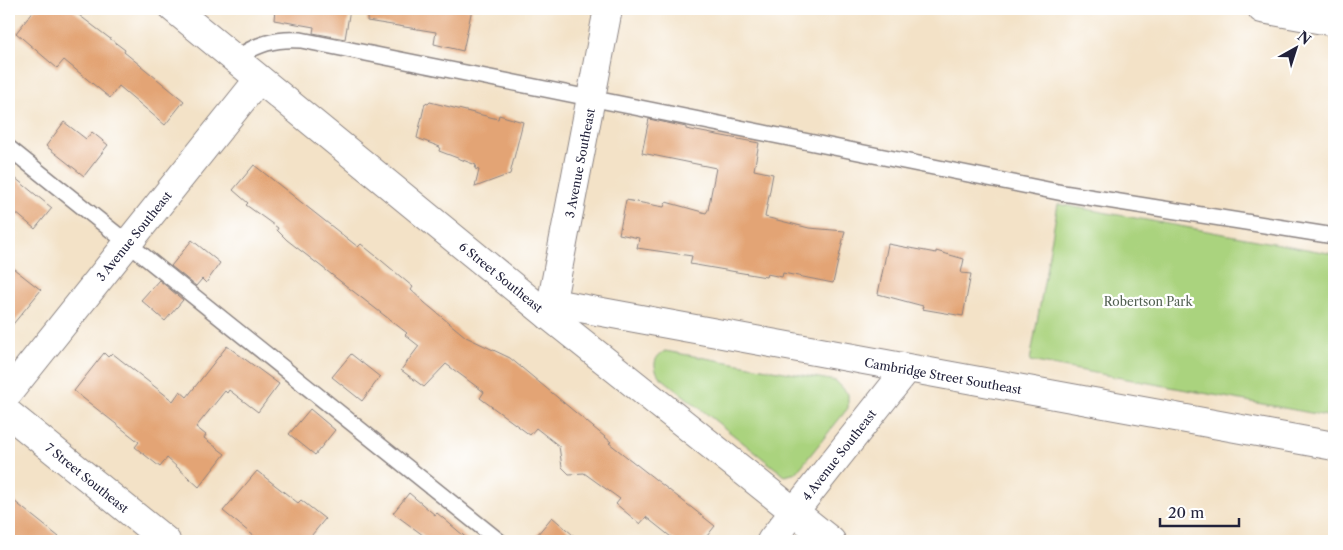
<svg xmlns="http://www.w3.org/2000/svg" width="1343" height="550" viewBox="0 0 1343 550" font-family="'Libre Caslon Text',serif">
	<rect width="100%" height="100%" fill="#fff"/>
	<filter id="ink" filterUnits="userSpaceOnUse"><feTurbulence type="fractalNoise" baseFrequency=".02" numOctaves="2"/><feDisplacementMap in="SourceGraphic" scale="10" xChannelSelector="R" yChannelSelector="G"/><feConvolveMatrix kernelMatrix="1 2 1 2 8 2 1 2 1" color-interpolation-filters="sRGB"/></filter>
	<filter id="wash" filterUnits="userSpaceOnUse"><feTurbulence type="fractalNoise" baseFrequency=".0096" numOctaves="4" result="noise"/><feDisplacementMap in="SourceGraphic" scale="20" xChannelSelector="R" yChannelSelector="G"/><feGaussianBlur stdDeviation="1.12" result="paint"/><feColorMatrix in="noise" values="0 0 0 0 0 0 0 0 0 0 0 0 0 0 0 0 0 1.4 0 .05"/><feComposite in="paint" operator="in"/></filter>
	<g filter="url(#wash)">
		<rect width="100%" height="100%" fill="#f3e2c7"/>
		<g fill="#aad37e" stroke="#667a5c">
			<path d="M1058 204 1334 254V376L1327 416 1030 361Z"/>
			<path d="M665 351 836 381 848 394V408L796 473 785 476 659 376C652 365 654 357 665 351Z"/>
		</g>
		<g id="blocks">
			<g fill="#e3a474">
				<path d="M35 9H71L125 50 124 52 184 101 165 125 119 86 110 98 64 60 57 68 16 33Z"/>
				<path d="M275 9H350L345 39 313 33 314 27 274 20Z"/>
				<path d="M368 9H472L463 51 434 44 436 32 367 21Z"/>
				<path d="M430 102 498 119 499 115 523 122 510 174 475 187 479 170 475 169 476 165 439 151 440 147 417 138 425 103 428 104Z"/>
				<path d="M649 119 686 127V129L759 143 754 170 773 174 765 217 809 228 845 231 833 283 783 273 782 277 767 274 766 277 690 264 692 256 637 248 639 238 619 234 626 200 664 207 666 202 706 213 708 210 716 168 642 153Z"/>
				<path d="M64 122 86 139 92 132 108 145 84 176 46 146Z"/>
				<path d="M254 165 358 247 361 244 376 256 413 287 411 290 425 303 466 337 510 358 611 442 609 443 715 526 703 541H676L646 517 640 524 616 504 620 499 584 473 569 474 562 467 559 446 536 428 530 435 480 398 484 392 446 364 424 387 401 370 419 346 405 335 407 333 287 240 277 230 278 228 246 205 248 203 233 190Z"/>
				<path d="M9 173 52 208 35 229 9 207Z"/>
				<path d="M192 240 220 263 206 283 202 279 196 286 171 266Z"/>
				<path d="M888 244 936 253V251L964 259 961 273 971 274 963 316 922 309 923 306 878 294Z"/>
				<path d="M9 265 41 290 9 329Z"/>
				<path d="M159 280 183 300 165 321 141 300Z"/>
				<path d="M227 346 279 384 258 412 229 390 227 393 225 391 196 427 206 435 204 438 225 454 199 487 167 458 160 467 135 447 139 442 74 391 104 353 108 357 112 353 173 401 180 391 187 397Z"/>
				<path d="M351 354 380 377 362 401 332 377Z"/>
				<path d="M310 409 335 430 315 455 289 434Z"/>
				<path d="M257 471 298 503 301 500 325 519 307 541H260L223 511Z"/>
				<path d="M409 493 435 515 437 513 470 541H431L393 513Z"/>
				<path d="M9 497 64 541H9Z"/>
				<path d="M552 517 580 541H532Z"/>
			</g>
		</g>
	</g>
	<g filter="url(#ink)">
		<use href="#blocks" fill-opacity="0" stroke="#8a8281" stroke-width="1"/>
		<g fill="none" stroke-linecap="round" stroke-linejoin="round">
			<defs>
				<g id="service">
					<path d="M235 59C257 44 275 38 301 40L1063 193 1334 236"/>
					<path d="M9 148 499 541"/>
				</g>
				<g id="minor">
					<path d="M1262 9 1334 22"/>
					<path d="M553 303 1334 446"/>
					<path d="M549 316 608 9"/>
					<path d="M9 392 259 79"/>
					<path d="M9 414 166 541"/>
					<path d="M771 541 907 369"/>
				</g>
				<path id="tertiary" d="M174 9 549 316 831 541"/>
			</defs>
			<use href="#service" stroke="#8a8281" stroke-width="18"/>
			<use href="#minor" stroke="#8a8281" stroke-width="30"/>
			<use href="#tertiary" stroke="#8a8281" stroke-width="30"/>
			<use href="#service" stroke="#fff" stroke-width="15"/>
			<use href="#minor" stroke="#fff" stroke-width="28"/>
			<use href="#tertiary" stroke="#fff" stroke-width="28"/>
		</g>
	</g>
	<g text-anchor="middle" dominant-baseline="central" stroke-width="4.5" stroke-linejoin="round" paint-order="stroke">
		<g font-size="12" fill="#22223b" stroke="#fff">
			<text transform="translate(580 163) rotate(-79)">3 Avenue Southeast</text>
			<text transform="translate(134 236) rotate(-51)">3 Avenue Southeast</text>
			<text transform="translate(501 277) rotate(39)">6 Street Southeast</text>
			<text transform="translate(943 376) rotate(10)">Cambridge Street Southeast</text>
			<text transform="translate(839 455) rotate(-52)">4 Avenue Southeast</text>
			<text transform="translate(87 478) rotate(39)">7 Street Southeast</text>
		</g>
		<g font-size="12" fill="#526052" stroke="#fff">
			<text x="1148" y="301">Robertson Park</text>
		</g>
	</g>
	<rect width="1343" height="550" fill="none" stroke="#fff" stroke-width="30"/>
	<g transform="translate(1296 48) rotate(39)" stroke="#ffffff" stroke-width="4" paint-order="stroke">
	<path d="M0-4L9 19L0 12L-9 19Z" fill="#22223b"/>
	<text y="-8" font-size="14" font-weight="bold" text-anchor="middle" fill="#22223b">N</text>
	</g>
	<path d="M1160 518v8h79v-8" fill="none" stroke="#22223b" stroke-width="2.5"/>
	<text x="1168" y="518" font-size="15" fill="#22223b" stroke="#ffffff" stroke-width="4" paint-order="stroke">20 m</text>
</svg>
